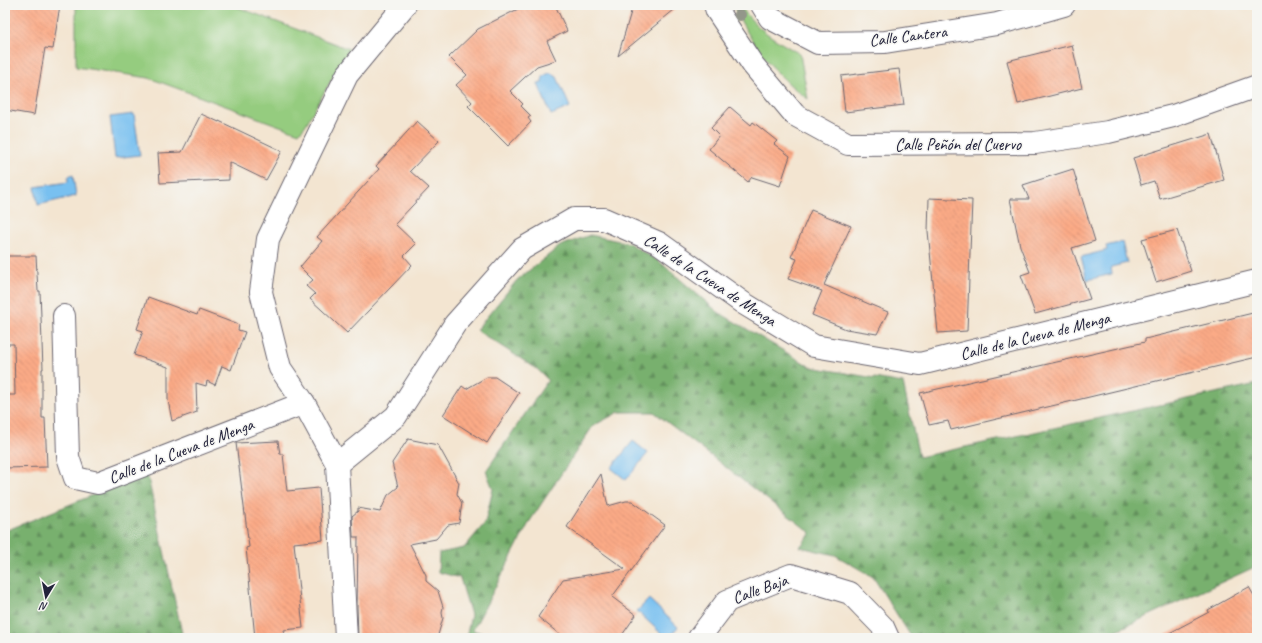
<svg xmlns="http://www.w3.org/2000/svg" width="1262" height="643" viewBox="0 0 1262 643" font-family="Caveat,sans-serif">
	<defs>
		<pattern id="forest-firs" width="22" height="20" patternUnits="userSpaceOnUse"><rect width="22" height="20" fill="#78b06e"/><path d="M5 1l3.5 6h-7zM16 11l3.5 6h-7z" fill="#628f5c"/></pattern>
		<pattern id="building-back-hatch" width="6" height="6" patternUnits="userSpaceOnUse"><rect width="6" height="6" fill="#fbaa86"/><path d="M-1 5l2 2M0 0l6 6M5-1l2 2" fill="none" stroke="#d79275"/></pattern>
	</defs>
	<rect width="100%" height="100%" fill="#f6f6f2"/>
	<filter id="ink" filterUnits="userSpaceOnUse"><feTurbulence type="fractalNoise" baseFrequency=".025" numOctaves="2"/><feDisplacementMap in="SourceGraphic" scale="8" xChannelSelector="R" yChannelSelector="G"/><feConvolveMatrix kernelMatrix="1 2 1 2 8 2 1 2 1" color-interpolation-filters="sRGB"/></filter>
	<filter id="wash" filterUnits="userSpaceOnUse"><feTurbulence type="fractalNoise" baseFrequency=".012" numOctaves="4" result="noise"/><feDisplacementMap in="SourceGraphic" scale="16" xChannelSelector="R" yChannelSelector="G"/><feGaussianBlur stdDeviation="0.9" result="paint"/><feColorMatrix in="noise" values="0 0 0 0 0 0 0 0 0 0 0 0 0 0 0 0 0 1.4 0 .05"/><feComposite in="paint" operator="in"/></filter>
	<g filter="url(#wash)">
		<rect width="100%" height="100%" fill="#f3e5d1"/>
		<g fill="#95cc7f" stroke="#5c775d">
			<path d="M76 5H232L349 49 305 126 299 133 149 78 76 67Z"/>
			<path d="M733 5H740C755 29 776 40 800 54L808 99C775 76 749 41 733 5Z"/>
		</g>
		<g fill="url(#forest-firs)" stroke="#4d6954">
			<path d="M590 235 629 243 660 262 718 312 811 367 903 383 919 457 1257 384V566L1100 638H912L873 577 835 555 800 547 811 533 654 412H619L593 426 530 521 473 630 495 638H466L471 615 460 578 438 572 439 553 464 548 485 523 493 489 486 471 548 380 537 369 476 330 517 280 560 246Z"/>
			<path d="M147 473 183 638H5V531Z"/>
		</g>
		<g fill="#78c0f0" stroke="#4d7196">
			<path d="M551 73 557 77 570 107 551 115 538 84 542 83C542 76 545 74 551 73Z"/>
			<path d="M134 114 140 155 115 158 110 117Z"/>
			<path d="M73 175 76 196 38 205 35 187 68 182V177Z"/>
			<path d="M1122 242 1127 263 1111 267 1112 274 1087 280 1081 257 1107 250 1106 246Z"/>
			<path d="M633 441 648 453 626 480 611 468Z"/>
			<path d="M649 599 678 627 668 638H666L637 611Z"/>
		</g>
		<g id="blocks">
			<g fill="url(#building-back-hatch)">
				<path d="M5 5H60L53 49 45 48 34 115 5 110Z"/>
				<path d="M526 5H555L567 31 547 41 556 60 537 66 510 91 523 104 521 106 531 116 528 118 531 122 508 146 468 106 472 102 456 85 467 75 449 57 478 29Z"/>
				<path d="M633 5H680L618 56Z"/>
				<path d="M1072 45 1082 88 1018 104 1007 61Z"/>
				<path d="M899 69 904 105 845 112 841 76Z"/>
				<path d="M730 107 751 125 753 122 777 141 774 144 790 156 780 186 752 177 748 182 709 149 719 136 711 128Z"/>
				<path d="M201 114 219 122V121L282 151 266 180 229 162V180L160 183 158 153 182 152Z"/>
				<path d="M417 121 439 141 410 171 429 188 395 224 416 244 404 256 412 265 347 333 310 299 315 294 306 286 313 280 300 267 322 241 317 237 379 169 376 166Z"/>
				<path d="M1211 134 1224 180 1160 199 1154 181 1141 185 1133 158Z"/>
				<path d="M1073 169 1095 241 1072 248 1090 299 1035 314 1021 275 1030 272 1020 246 1010 199H1029L1023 185Z"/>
				<path d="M929 198 972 200 967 331 938 333 928 231Z"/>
				<path d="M811 210 851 226 824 285 888 312 877 334 846 329 812 315 822 291 788 279 797 259 791 257Z"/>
				<path d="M1177 230 1191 271 1156 282 1142 239Z"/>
				<path d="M5 256H36L38 291H40L43 369H42V418H45L47 467 5 468V395H15L14 344H5Z"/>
				<path d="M148 297 197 315 199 310 239 325 238 330 245 332 231 370 222 366 215 385 207 381 206 386 196 383 197 412 172 421 168 400V367L134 355 143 331 137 329Z"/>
				<path d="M1257 312V357L951 430 948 421 929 425 920 393 1145 342V339Z"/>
				<path d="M487 377H495L519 393 487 443 443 415 462 386 466 389Z"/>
				<path d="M408 439 438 445 459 483 457 494 462 503 459 523 448 525 436 539 410 544 426 575V581L438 591 443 607 442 613 443 618 438 635 430 638H358L357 607 358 537H353L352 516 358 511V508L380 512 388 495 398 487 392 463Z"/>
				<path d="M278 441 280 454H283L287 491 319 488 323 540 294 543 303 628 284 630 285 638H255L246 548 249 547 236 443Z"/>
				<path d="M601 474 608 506 626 501H632L665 525 612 597 636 615 620 638H564L538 617 563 579 625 569 567 527Z"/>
				<path d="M1249 587 1257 601V638H1160L1209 612 1208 610Z"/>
			</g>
		</g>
	</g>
	<g filter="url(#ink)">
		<use href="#blocks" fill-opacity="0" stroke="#6b6670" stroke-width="1"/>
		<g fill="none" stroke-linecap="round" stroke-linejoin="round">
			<defs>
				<g id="minor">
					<path d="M715 5 717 11 753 65 795 115 848 144 1035 143 1108 132 1173 116 1257 86"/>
					<path d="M762 5 770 18 818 43 885 42 997 24 1064 5"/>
					<path d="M64 316 68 457 75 478 98 483 304 403"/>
					<path d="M337 464 304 403 280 368 261 292 268 239 347 75 405 5"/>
					<path d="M346 638 337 464 396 416 455 324 522 249 574 219H604L659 243 743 303 814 346 920 364 1257 281"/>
					<path d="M699 638 727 601 791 575 850 593 883 627 888 638"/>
				</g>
			</defs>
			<use href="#minor" stroke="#6b6670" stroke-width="24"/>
			<use href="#minor" stroke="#fff" stroke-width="22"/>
		</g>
		<circle fill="#93968a" cx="740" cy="15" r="6"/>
	</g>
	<g text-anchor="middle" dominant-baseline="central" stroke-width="3" stroke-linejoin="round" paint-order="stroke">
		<g font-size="17" fill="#22223b" stroke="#f6f6f2">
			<text transform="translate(908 36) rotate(-7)">Calle Cantera</text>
			<text x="958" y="144">Calle Peñón del Cuervo</text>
			<text transform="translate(710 280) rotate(33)">Calle de la Cueva de Menga</text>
			<text transform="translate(1035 336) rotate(-14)">Calle de la Cueva de Menga</text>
			<text transform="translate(181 451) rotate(-21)">Calle de la Cueva de Menga</text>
			<text transform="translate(760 589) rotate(-20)">Calle Baja</text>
		</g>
	</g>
	<rect width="1262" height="643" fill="none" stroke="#f6f6f2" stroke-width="20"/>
	<g transform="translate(46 597) rotate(190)" stroke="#f6f6f2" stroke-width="3" paint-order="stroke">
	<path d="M0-3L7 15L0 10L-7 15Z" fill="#22223b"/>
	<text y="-6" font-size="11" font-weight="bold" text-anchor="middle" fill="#22223b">N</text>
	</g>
</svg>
